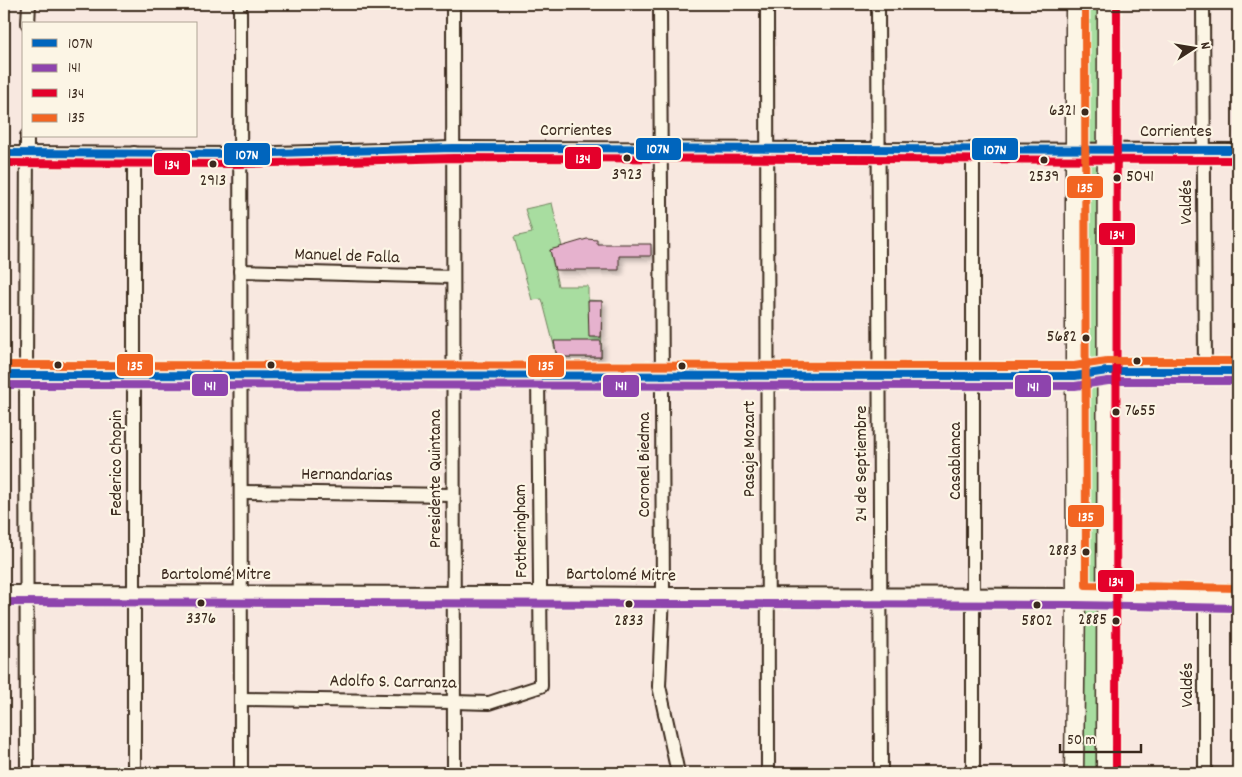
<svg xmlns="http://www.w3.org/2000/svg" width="1242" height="777" viewBox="0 0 1242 777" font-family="Dekko,sans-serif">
	<defs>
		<filter id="shadow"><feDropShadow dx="3.5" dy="3.5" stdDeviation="2.5" flood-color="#0004"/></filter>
	</defs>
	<rect width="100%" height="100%" fill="#f8e8e0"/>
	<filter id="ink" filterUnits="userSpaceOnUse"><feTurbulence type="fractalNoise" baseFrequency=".02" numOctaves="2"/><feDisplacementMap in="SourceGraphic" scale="10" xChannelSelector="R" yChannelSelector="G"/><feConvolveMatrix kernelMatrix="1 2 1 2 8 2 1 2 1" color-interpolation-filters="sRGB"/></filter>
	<g filter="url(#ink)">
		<g fill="#a8dda0" stroke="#72845f">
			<path d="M1075 4H1107L1106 773H1074Z"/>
			<path d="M552 203 562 247 550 250 558 286H588V300L602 301 601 357H557L542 299 532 300 514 237 532 233 525 209Z"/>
		</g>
		<g fill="#e6b2ce" stroke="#3b2a1e" filter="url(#shadow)">
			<path d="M587 239 597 240V244H651V256H619V270H555L550 250Z"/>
			<path d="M588 301H602L601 337H589Z"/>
			<path d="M554 341H601V357H557Z"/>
		</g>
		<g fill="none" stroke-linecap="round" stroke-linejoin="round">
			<defs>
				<g id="minor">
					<path d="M240 4 241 773"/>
					<path d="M453 4 454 773"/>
					<path d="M660 4 663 594 659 686 678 773"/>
					<path d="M767 4 768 773"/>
					<path d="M878 4 881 773"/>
					<path d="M1203 4 1205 371"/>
					<path d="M28 24 29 4"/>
					<path d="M4 153 240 154 453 148 1238 150"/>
					<path d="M240 271 453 277"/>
					<path d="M4 375 1075 376 1107 371H1238"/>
					<path d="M241 492 453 495"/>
					<path d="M4 592 540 593 663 594 1076 595 1238 598"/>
					<path d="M241 699 454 702 489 703 541 686 538 375"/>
					<path d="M27 773 26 375 27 136"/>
					<path d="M134 773V153"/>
					<path d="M973 773V149"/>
					<path d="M1205 773V597"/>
				</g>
				<g id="secondary">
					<path d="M1074 773 1076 595 1075 376V4"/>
					<path d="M1106 773 1107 4"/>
				</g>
			</defs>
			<use href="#minor" stroke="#3b2a1e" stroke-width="16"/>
			<use href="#secondary" stroke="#3b2a1e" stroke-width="21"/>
			<use href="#minor" stroke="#fcf5e5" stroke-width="12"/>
			<use href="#secondary" stroke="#fcf5e5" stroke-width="18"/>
			<defs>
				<g id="bus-1">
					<path d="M4 153 240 154 453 148 1238 150"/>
					<path d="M4 375 1075 376 1107 371H1238"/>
				</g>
				<g id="bus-2">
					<path d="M4 385 1075 386 1108 381H1238"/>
					<path d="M4 602 1076 605 1238 608"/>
				</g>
				<g id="bus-3">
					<path d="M4 163 240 164 453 158 1238 160"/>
					<path d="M1116 773 1117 4"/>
				</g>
				<g id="bus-4">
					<path d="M1085 4 1086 585 1238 588"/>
					<path d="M4 365 1074 366 1107 361H1238"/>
				</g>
			</defs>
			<use href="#bus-1" stroke="#fcf5e5" stroke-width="11"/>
			<use href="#bus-2" stroke="#fcf5e5" stroke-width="11"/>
			<use href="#bus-3" stroke="#fcf5e5" stroke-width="11"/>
			<use href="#bus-4" stroke="#fcf5e5" stroke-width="11"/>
			<use href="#bus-1" stroke="#0065bd" stroke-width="8"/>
			<use href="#bus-2" stroke="#8e44ad" stroke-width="8"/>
			<use href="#bus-3" stroke="#e4002b" stroke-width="8"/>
			<use href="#bus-4" stroke="#f26522" stroke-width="8"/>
		</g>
	</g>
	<g fill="#3b2a1e" stroke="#fcf5e5" stroke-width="2">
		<circle cx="1085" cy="112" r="4.5"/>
		<circle cx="627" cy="158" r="4.5"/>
		<circle cx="1044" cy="160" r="4.5"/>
		<circle cx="213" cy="164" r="4.5"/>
		<circle cx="1117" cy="178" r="4.5"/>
		<circle cx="1086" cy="338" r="4.5"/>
		<circle cx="1137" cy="361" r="4.5"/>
		<circle cx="58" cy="365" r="4.5"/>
		<circle cx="271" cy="365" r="4.5"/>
		<circle cx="682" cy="366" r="4.5"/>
		<circle cx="1116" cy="412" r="4.5"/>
		<circle cx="1086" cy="552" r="4.5"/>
		<circle cx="201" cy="603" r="4.5"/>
		<circle cx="629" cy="604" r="4.5"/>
		<circle cx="1037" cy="605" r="4.5"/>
		<circle cx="1116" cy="621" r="4.5"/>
	</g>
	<g text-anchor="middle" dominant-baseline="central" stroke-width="4.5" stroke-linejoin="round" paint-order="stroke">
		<g font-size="17" fill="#3b2a1e" stroke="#fcf5e5">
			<text x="1076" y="112" text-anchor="end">6321</text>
			<text x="627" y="176">3923</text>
			<text x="1044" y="178">2539</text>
			<text x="1126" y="178" text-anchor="start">5041</text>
			<text x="213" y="182">2913</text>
			<text x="1077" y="338" text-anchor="end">5682</text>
			<text x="1125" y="412" text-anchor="start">7655</text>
			<text x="1077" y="552" text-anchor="end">2883</text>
			<text x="201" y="620">3376</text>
			<text x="1107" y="621" text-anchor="end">2885</text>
			<text x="629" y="622">2833</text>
			<text x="1037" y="622">5802</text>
		</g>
		<g font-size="18" fill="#3b2a1e" stroke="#fcf5e5">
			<text x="576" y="131">Corrientes</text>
			<text x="1176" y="132">Corrientes</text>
			<text transform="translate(1187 202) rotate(-90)">Valdés</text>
			<text transform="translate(347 257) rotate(2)">Manuel de Falla</text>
			<text transform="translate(750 449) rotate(-90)">Pasaje Mozart</text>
			<text transform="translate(956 461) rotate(-90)">Casablanca</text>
			<text transform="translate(117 463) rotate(-90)">Federico Chopin</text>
			<text transform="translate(862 464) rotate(-90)">24 de Septiembre</text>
			<text transform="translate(645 465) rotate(-90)">Coronel Biedma</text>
			<text transform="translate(347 476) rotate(1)">Hernandarias</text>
			<text transform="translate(436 479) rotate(-90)">Presidente Quintana</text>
			<text transform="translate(522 531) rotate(-91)">Fotheringham</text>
			<text x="216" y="575">Bartolomé Mitre</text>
			<text transform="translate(621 576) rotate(1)">Bartolomé Mitre</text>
			<text transform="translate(393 683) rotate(1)">Adolfo S. Carranza</text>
			<text transform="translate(1188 685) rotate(-90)">Valdés</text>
		</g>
	</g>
	<g stroke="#fcf5e5" stroke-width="2">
		<rect x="635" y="137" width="47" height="24" rx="5" fill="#0065bd"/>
		<rect x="971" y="137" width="48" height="24" rx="5" fill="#0065bd"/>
		<rect x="223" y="142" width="48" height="24" rx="5" fill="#0065bd"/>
		<rect x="564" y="146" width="38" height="24" rx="5" fill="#e4002b"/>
		<rect x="153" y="152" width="38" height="24" rx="5" fill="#e4002b"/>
		<rect x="1066" y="175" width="38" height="24" rx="5" fill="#f26522"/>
		<rect x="1098" y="222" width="38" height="24" rx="5" fill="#e4002b"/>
		<rect x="116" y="353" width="38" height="24" rx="5" fill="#f26522"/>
		<rect x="527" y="354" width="38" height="24" rx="5" fill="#f26522"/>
		<rect x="191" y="373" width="38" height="24" rx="5" fill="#8e44ad"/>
		<rect x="602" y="374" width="38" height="24" rx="5" fill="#8e44ad"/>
		<rect x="1014" y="374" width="38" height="24" rx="5" fill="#8e44ad"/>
		<rect x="1067" y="504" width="38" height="24" rx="5" fill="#f26522"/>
		<rect x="1097" y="569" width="38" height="24" rx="5" fill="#e4002b"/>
	</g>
	<g font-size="14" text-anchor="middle" font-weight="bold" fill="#fff">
		<text x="658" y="153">107N</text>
		<text x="995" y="154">107N</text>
		<text x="247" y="159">107N</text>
		<text x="583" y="163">134</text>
		<text x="172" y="169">134</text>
		<text x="1085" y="192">135</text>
		<text x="1117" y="239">134</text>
		<text x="135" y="370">135</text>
		<text x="546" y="370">135</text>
		<text x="210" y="390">141</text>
		<text x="621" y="390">141</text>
		<text x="1033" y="391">141</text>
		<text x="1086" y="521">135</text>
		<text x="1116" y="586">134</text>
	</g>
	<rect width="1242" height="777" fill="none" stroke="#fcf5e5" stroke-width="20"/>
	<rect x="10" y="10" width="1222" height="757" fill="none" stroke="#3b2a1e" stroke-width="2" filter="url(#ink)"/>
	<rect x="22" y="22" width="175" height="115" fill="#fcf5e5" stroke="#afa495"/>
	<rect x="32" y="39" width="25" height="8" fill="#0065bd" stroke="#afa495"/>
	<text x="68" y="48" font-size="15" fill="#3b2a1e">107N</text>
	<rect x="32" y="64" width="25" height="8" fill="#8e44ad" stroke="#afa495"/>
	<text x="68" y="72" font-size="15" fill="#3b2a1e">141</text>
	<rect x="32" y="89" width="25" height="8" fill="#e4002b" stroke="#afa495"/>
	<text x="68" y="98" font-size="15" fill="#3b2a1e">134</text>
	<rect x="32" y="114" width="25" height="8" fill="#f26522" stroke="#afa495"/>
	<text x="68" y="122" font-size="15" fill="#3b2a1e">135</text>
	<g transform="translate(1194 48) rotate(78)" stroke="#fcf5e5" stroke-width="4" paint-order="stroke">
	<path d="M0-4L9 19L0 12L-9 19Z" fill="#3b2a1e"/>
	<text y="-8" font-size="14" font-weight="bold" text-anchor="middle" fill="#3b2a1e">N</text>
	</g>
	<path d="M1060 744v8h81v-8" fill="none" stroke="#3b2a1e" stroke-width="2.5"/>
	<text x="1067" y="744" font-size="15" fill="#3b2a1e" stroke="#fcf5e5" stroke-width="4" paint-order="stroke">50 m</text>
</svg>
